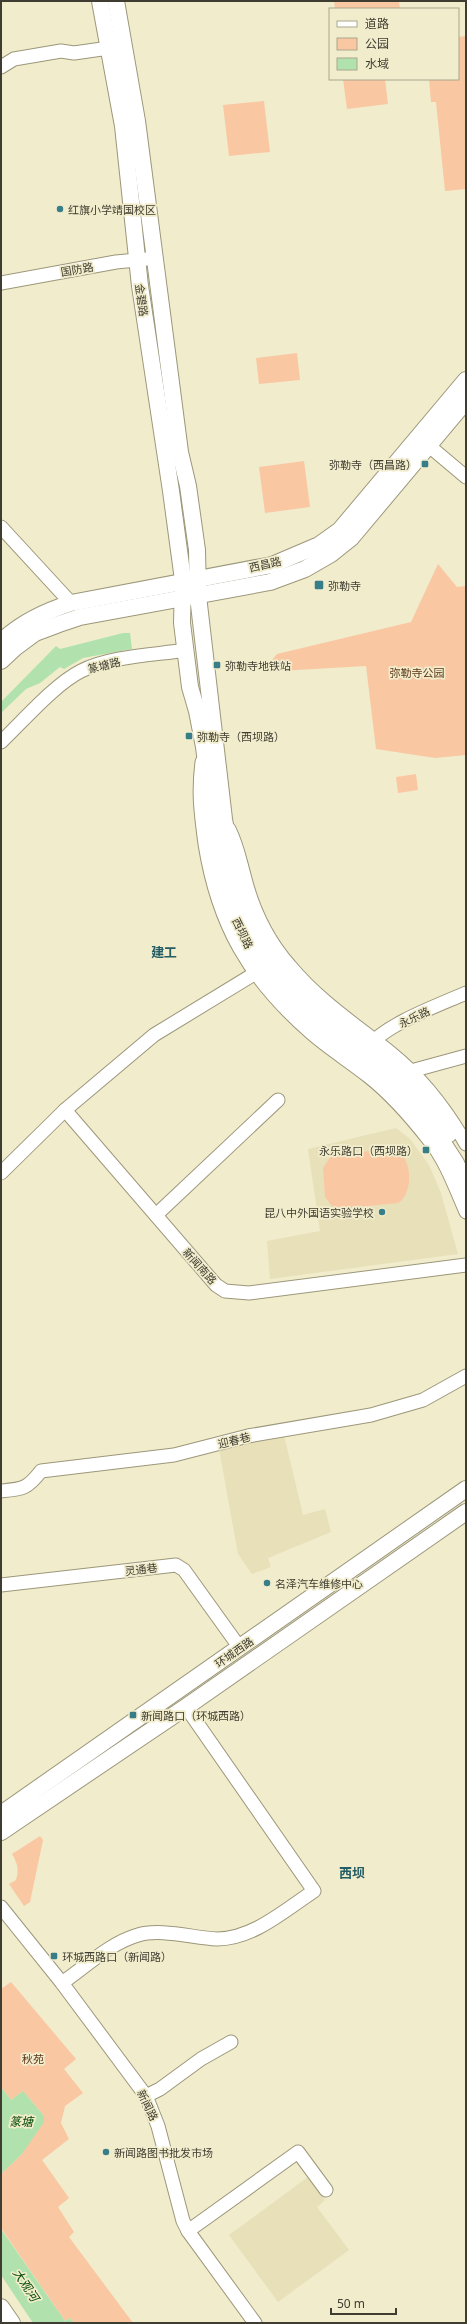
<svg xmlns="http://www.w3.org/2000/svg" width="467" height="2324" viewBox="0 0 467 2324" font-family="'Noto Sans','Noto Sans SC',sans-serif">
	<rect width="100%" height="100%" fill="#f1eccc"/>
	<g fill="#e7e0b9">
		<path d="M396 1128 410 1139 429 1165 441 1193 458 1254 270 1279 267 1241 320 1231 308 1149Z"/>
		<path d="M284 1435 303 1515 325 1509 331 1532 268 1558 271 1567 252 1574 238 1554 219 1449Z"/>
		<path d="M308 2177 325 2200 317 2207 349 2250 278 2302 229 2235Z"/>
	</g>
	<g fill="#fac7a3">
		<path d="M334 1H399L400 9H335Z"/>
		<path d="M466 36V189L445 191 436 102H431L429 79H458V37Z"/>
		<path d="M343 79H385L388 104 347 109Z"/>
		<path d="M264 101 270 152 229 156 223 105Z"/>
		<path d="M297 353 300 380 259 384 256 358Z"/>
		<path d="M304 461 310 507 265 513 259 467Z"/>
		<path d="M438 564 457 587 466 586V755L435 758 376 749 366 666 262 672 277 654 411 622Z"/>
		<path d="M416 774 418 790 398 793 396 777Z"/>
		<path d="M393 1148C412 1155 415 1192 398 1203L339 1209 332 1206 325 1197 323 1168 331 1156Z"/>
		<path d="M40 1836 43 1840 30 1902 24 1906 9 1884 16 1880C19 1870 18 1864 12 1854Z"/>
		<path d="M11 1982 76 2059 64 2069 83 2093 65 2106 61 2123 69 2139 42 2160 69 2198 58 2207 74 2232 69 2237 133 2323H74L70 2318 65 2321 1 2228V2174L22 2154 44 2116 23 2091 11 2100 1 2087V1989Z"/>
	</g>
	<g fill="#b1e2ad">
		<path d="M123 633H130L132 649 83 658 64 669 60 667 40 683 26 689 1 713V702L56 646 60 649Z"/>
		<path d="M1 2087 11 2100 23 2091 44 2116V2122L22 2154 1 2174Z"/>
		<path d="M1 2229 65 2321 70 2318 74 2323H33L1 2275Z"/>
	</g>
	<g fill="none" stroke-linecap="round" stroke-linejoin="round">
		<defs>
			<g id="minor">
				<path d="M1 67 14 59 61 51 74 53 109 48"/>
				<path d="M1 283 116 262 147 259"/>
				<path d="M428 445 466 477"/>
				<path d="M1 527 71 603"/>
				<path d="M1 742C23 721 55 684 81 671 110 656 154 655 186 650"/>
				<path d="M202 762C198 794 201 813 205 844 218 925 249 978 310 1032 328 1048 349 1061 368 1076 391 1094 411 1117 429 1140 446 1161 455 1187 466 1212"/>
				<path d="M229 829C237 845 239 857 244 875 252 908 267 940 290 966 319 1001 356 1025 391 1053 422 1078 446 1109 466 1144"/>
				<path d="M368 1047C386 1024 439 1005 466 993"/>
				<path d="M411 1071 466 1056"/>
				<path d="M65 1110 216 1285 225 1291 249 1293 466 1265"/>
				<path d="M1 1173 65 1110 154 1035 254 974"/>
				<path d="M156 1215 278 1100"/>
				<path d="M1 1491C23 1489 27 1489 41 1471L174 1455 248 1436 371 1415 423 1400 466 1376"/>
				<path d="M1 1585 176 1565 184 1570 240 1648"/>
				<path d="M1 1907 62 1983 146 2096 158 2126 183 2221 188 2231 255 2323"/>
				<path d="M62 1983C85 1967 110 1943 138 1935 160 1928 194 1938 217 1939 253 1939 285 1910 314 1891L186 1707"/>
				<path d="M146 2096 160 2089 201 2059 231 2042"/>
				<path d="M188 2231 298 2152 326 2190"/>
			</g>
			<g id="major">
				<path d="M100 1 123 126 140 286 171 491 183 580 182 623 190 687 197 711 204 747 217 852 229 903 248 946 272 980 318 1025 395 1085 438 1135 456 1163 466 1186"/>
				<path d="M116 1 137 121 180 452 188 486 197 550 198 596 224 819 234 877 249 919 270 957 294 986 326 1016 404 1078 423 1098 449 1134"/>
				<path d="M1 642C20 623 46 611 71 603L272 565 319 545 340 530 466 380"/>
				<path d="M1 661 16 647 35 633 59 624 80 617 270 582 305 569 331 554 351 538 466 401"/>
				<path d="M1 1814 466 1489"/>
				<path d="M1 1832 186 1707 466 1512"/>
				<path d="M1 2307 12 2323"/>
			</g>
		</defs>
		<use href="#minor" stroke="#9c977a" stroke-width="15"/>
		<use href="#major" stroke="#9c977a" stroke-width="18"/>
		<use href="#minor" stroke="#fff" stroke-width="13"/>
		<use href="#major" stroke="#fff" stroke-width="16"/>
	</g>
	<g fill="#377e88" stroke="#f1eccc" stroke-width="1.5">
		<circle cx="60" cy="209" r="4"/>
		<rect x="421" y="460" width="8" height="8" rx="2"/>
		<rect x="314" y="580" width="10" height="10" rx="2"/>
		<rect x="213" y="661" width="8" height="8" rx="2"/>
		<rect x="185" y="732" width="8" height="8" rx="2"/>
		<rect x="422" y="1146" width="8" height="8" rx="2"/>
		<circle cx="382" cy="1212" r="4"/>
		<circle cx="267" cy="1583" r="4"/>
		<rect x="129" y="1711" width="8" height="8" rx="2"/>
		<rect x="50" y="1952" width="8" height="8" rx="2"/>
		<circle cx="106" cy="2152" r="4"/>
	</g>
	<g text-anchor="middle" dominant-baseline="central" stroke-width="3.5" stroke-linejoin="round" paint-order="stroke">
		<g font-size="11" fill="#3f3d31" stroke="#f1eccc" text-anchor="start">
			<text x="68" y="209">红旗小学靖国校区</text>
			<text x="417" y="464" text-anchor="end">弥勒寺（西昌路）</text>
			<text x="328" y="585">弥勒寺</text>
			<text x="225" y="665">弥勒寺地铁站</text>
			<text x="197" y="736">弥勒寺（西坝路）</text>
			<text x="418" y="1150" text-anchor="end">永乐路口（西坝路）</text>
			<text x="374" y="1212" text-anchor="end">昆八中外国语实验学校</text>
			<text x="275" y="1583">名泽汽车维修中心</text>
			<text x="141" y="1715">新闻路口（环城西路）</text>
			<text x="62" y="1956">环城西路口（新闻路）</text>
			<text x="114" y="2152">新闻路图书批发市场</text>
		</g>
		<g font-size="11" fill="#3f3d31" stroke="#f1eccc">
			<text transform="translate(77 269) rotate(-10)">国防路</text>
			<text transform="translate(142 300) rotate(82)">金碧路</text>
			<text transform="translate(265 564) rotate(-13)">西昌路</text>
			<text transform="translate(104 665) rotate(-14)">篆塘路</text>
			<text transform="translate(243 933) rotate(64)">西坝路</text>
			<text transform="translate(414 1017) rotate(-26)">永乐路</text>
			<text transform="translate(200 1266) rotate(48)">新闻南路</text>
			<text transform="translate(234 1440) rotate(-14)">迎春巷</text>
			<text transform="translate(141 1569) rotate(-7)">灵通巷</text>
			<text transform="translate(234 1652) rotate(-35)">环城西路</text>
			<text transform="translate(148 2105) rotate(64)">新闻路</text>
		</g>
		<g font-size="11" fill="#5e3718" stroke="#f1eccc">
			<text x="417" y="672">弥勒寺公园</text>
			<text x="33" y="2058">秋苑</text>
		</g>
		<g font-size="12" font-style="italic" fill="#024a03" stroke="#f1eccc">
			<text x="21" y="2121">篆塘</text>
			<text transform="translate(26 2285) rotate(56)">大观河</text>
		</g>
		<g font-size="13" font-weight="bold" fill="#245d65" stroke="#f1eccc">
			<text x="164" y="952">建工</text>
			<text x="352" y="1873">西坝</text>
		</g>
	</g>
	<rect width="467" height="2324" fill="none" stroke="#3f3d31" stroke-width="4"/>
	<rect x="329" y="8" width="130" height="72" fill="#f1eccc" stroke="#aaa68e"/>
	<rect x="337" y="21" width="20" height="6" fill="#ffffff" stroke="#aaa68e"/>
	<text x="365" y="28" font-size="12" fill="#3f3d31">道路</text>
	<rect x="337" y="38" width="20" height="12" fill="#fac7a3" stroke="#aaa68e"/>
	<text x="365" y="48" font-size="12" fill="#3f3d31">公园</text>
	<rect x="337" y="58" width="20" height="12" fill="#b1e2ad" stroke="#aaa68e"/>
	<text x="365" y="68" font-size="12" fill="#3f3d31">水域</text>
	<path d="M331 2308v6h65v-6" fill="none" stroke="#3f3d31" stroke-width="2"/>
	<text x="337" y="2308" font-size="12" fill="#3f3d31" stroke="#f1eccc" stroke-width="3" paint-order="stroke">50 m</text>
</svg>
